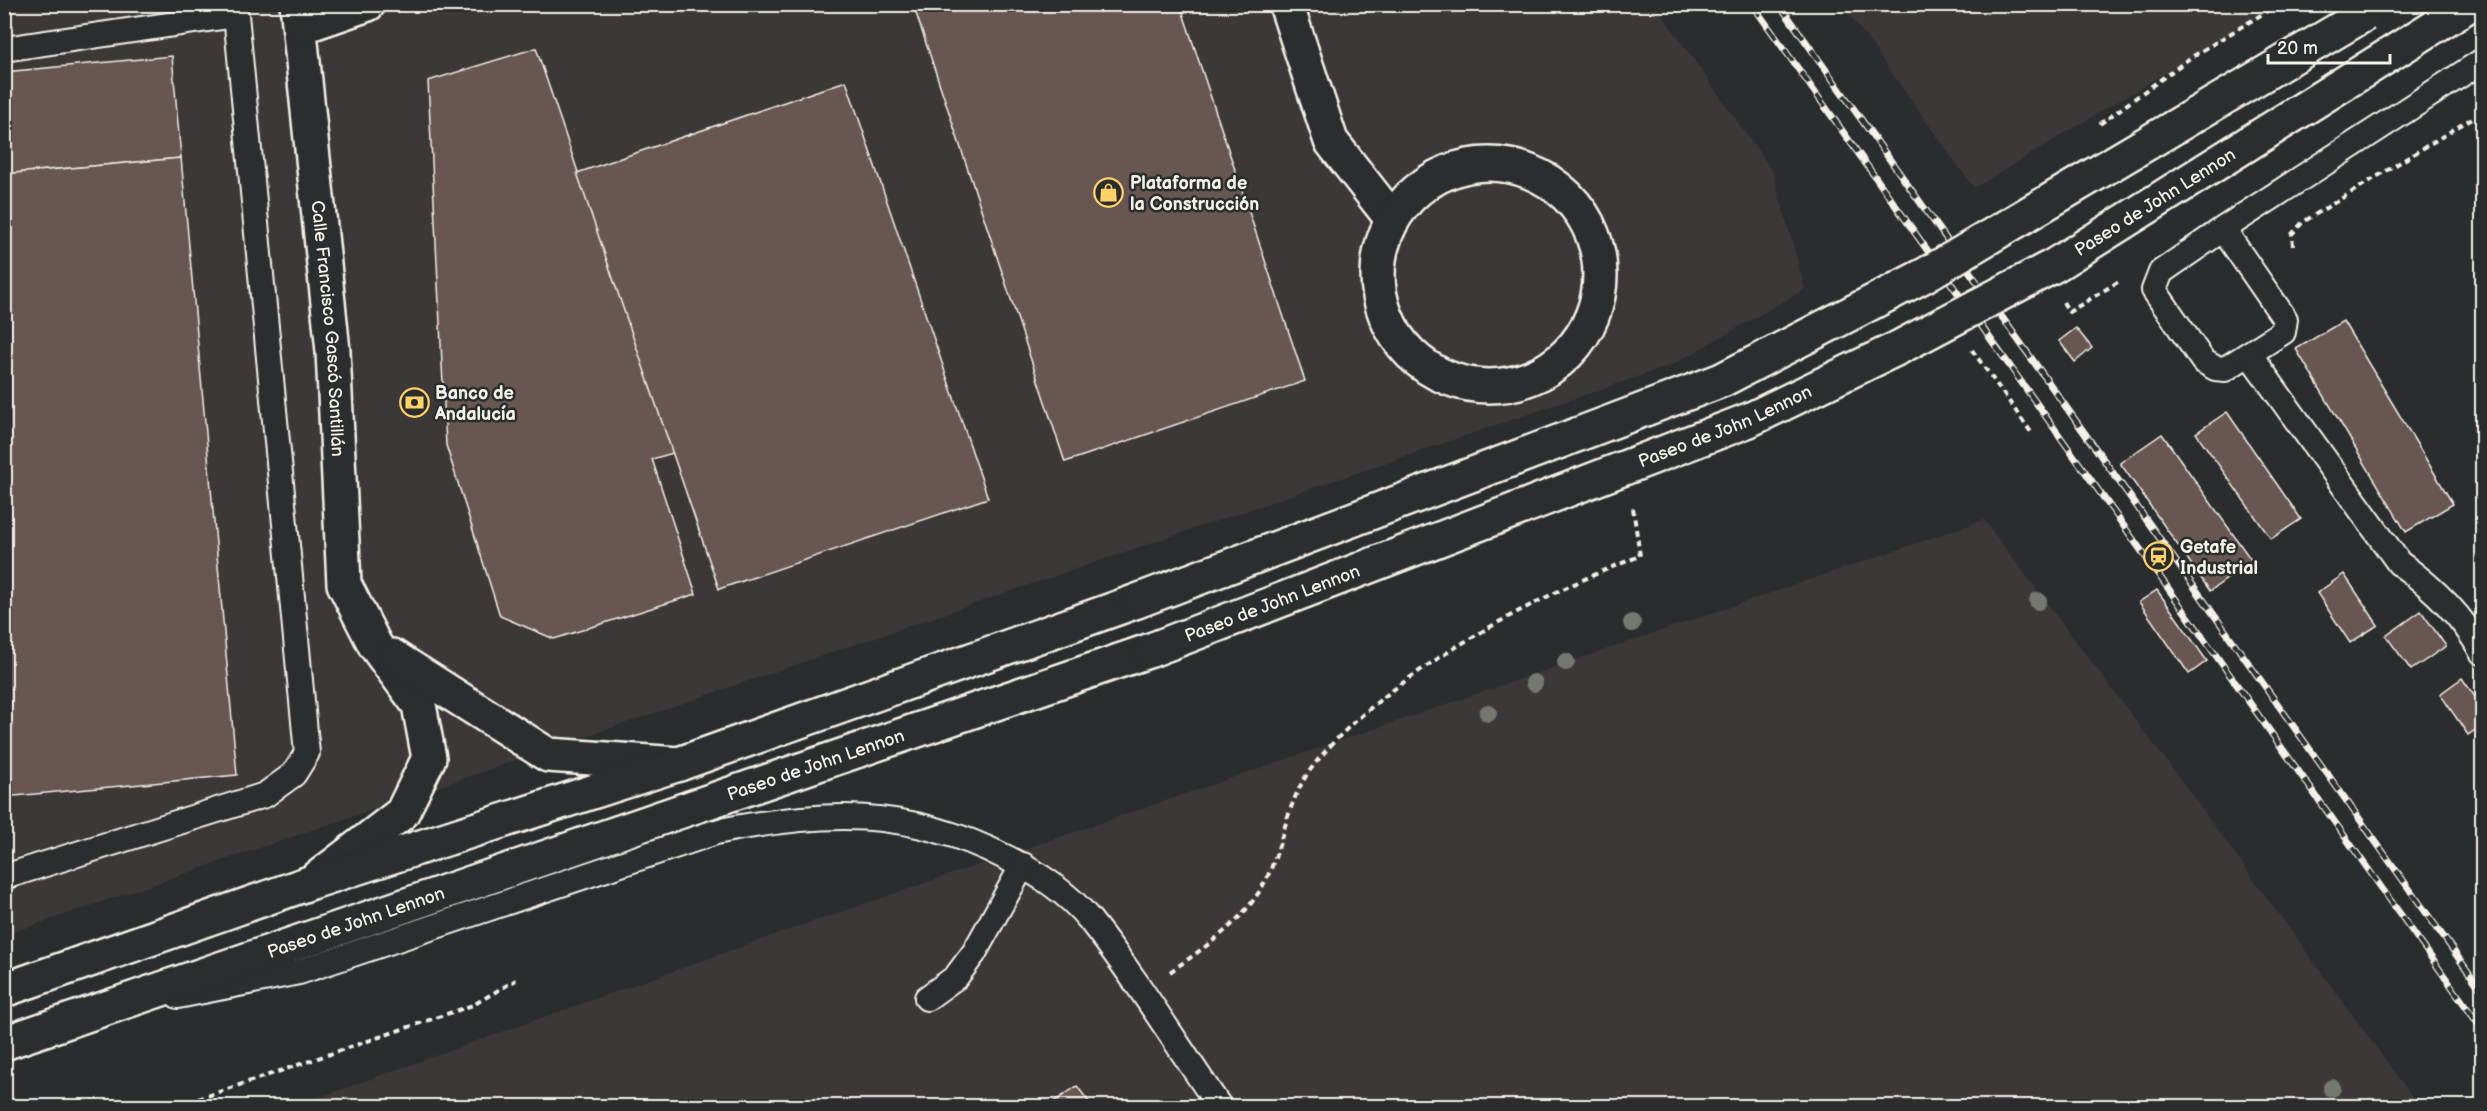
<svg xmlns="http://www.w3.org/2000/svg" width="2487" height="1111" viewBox="0 0 2487 1111" font-family="'Balsamiq Sans',sans-serif">
	<rect width="100%" height="100%" fill="#2a2d2e"/>
	<filter id="ink" filterUnits="userSpaceOnUse"><feTurbulence type="fractalNoise" baseFrequency=".0167" numOctaves="2"/><feDisplacementMap in="SourceGraphic" scale="12" xChannelSelector="R" yChannelSelector="G"/><feConvolveMatrix kernelMatrix="1 2 1 2 8 2 1 2 1" color-interpolation-filters="sRGB"/></filter>
	<g filter="url(#ink)">
		<g fill="#3d3939">
			<path d="M4 5H1655L1773 172 1805 289 1672 365 5 935Z"/>
			<path d="M1843 5H2278L1974 188Z"/>
			<path d="M1984 520 2180 779 2419 1106H295L777 934Z"/>
		</g>
		<g fill="#685653" stroke="#f4f1e8" stroke-width="1.5">
			<path d="M913 4H1180L1305 381 1065 462Z"/>
			<path d="M536 48 673 453 652 459 696 594 554 639 500 616 446 445 428 81Z"/>
			<path d="M172 56 181 158 4 174V72Z"/>
			<path d="M846 81 988 498 719 589 577 173Z"/>
			<path d="M181 158 237 775 4 797V174Z"/>
			<path d="M2343 321 2453 504 2406 532 2296 349Z"/>
			<path d="M2076 328 2092 348 2075 362 2059 341Z"/>
			<path d="M2227 412 2301 519 2271 539 2196 433Z"/>
			<path d="M2162 434 2252 561 2210 591 2120 463Z"/>
			<path d="M2344 574 2378 625 2350 643 2317 593Z"/>
			<path d="M2157 590 2207 661 2189 674 2139 602Z"/>
			<path d="M2421 611 2446 646 2411 670 2386 636Z"/>
			<path d="M2462 678 2482 707V725L2468 735 2440 694Z"/>
			<path d="M1077 1086 1092 1106H1048Z"/>
		</g>
		<g fill="none" stroke-linecap="round" stroke-linejoin="round">
			<defs>
				<g id="lane">
					<path d="M4 49 236 15 307 753 294 774 265 795 4 877"/>
					<path d="M2223 229 2285 319 2283 332 2225 369 2215 368 2203 361 2154 290 2161 272 2223 229 2482 61"/>
					<path d="M2250 355 2399 563C2433 587 2462 615 2482 652"/>
					<path d="M178 996 299 972 716 832C823 810 908 807 1007 858 1039 874 1067 892 1090 920 1136 978 1177 1045 1219 1106"/>
					<path d="M927 998 956 977 974 953 1023 865"/>
				</g>
				<g id="street">
					<path id="s1" d="M297 4 333 351 344 584 375 645 419 705 429 758 402 813 316 879"/>
					<path d="M1286 4 1331 141 1392 219"/>
					<path d="M301 27 368 4"/>
					<circle cx="1489" cy="275" r="111"/>
					<path d="M392 656 548 755 679 764"/>
				</g>
				<g id="highway">
					<path d="M4 990 312 882 679 764 1137 601"/>
					<path id="s2" d="M4 1043 1151 650"/>
				</g>
			</defs>
			<use href="#lane" stroke="#f4f1e8" stroke-width="28"/>
			<use href="#street" stroke="#f4f1e8" stroke-width="38"/>
			<use href="#highway" stroke="#f4f1e8" stroke-width="38"/>
			<g stroke="#f4f1e8" stroke-width="4" stroke-dasharray="6 4.5" stroke-linecap="butt">
				<path d="M2100 124 2190 58 2279 4"/>
				<path d="M2293 246 2292 234 2303 222 2482 112"/>
				<path d="M2063 302 2069 312 2121 280"/>
				<path d="M1972 350 2031 432"/>
				<path d="M1170 972C1212 942 1253 916 1272 866 1284 835 1289 801 1308 773 1374 681 1535 596 1640 556L1633 508 1636 507"/>
				<path d="M178 1106 473 1005 516 980"/>
			</g>
			<use href="#lane" stroke="#2a2d2e" stroke-width="24"/>
			<use href="#street" stroke="#2a2d2e" stroke-width="33"/>
			<use href="#highway" stroke="#2a2d2e" stroke-width="33"/>
			<defs>
				<g id="rail">
					<path d="M1752 4 2482 1029"/>
					<path d="M1779 4 2482 991"/>
				</g>
			</defs>
			<use href="#rail" stroke="#f4f1e8" stroke-width="7"/>
			<use href="#rail" stroke="#2a2d2e" stroke-width="4.5" stroke-dasharray="14" stroke-linecap="butt"/>
			<defs>
				<g id="highway-bridge">
					<path d="M1137 601 1722 380 1925 275 2365 14"/>
					<path id="s3" d="M1151 650 1749 420 1898 348 2055 265 2470 4"/>
				</g>
			</defs>
			<use href="#highway-bridge" stroke="#f4f1e8" stroke-width="38" stroke-linecap="butt"/>
			<use href="#highway-bridge" stroke="#2a2d2e" stroke-width="33"/>
		</g>
		<g fill="#74786f">
			<circle cx="2038" cy="601" r="9"/>
			<circle cx="1632" cy="623" r="9"/>
			<circle cx="1566" cy="662" r="9"/>
			<circle cx="1534" cy="683" r="9"/>
			<circle cx="1488" cy="713" r="9"/>
			<circle cx="2332" cy="1088" r="9"/>
		</g>
	</g>
	<defs>
		<symbol id="shop-ring" viewBox="-11 -11 22 22"><circle r="9.5" fill="#2a2d2e" stroke="#ffd166" stroke-width="1.5"/><path d="M-5-2.5h2.3a2.7 3.5 0 0 1 5.4 0H5L5.5 6h-11ZM-1.5-2.5h3a1.5 2.3 0 0 0-3 0Z" fill="#ffd166"/></symbol>
		<symbol id="bank-ring" viewBox="-11 -11 22 22"><circle r="9.5" fill="#2a2d2e" stroke="#ffd166" stroke-width="1.5"/><path d="M-6-4H6V4H-6ZM0-2.3a2.3 2.3 0 1 0 0 4.6a2.3 2.3 0 1 0 0-4.6Z" fill="#ffd166"/></symbol>
		<symbol id="station-ring" viewBox="-11 -11 22 22"><circle r="9.5" fill="#2a2d2e" stroke="#ffd166" stroke-width="1.5"/><path d="M-3-6H3Q5-6 5-4V2Q5 4 3 4L4.5 6H3L1.5 4h-3L-3 6H-4.5L-3 4Q-5 4-5 2V-4Q-5-6-3-6ZM-3.5-4v3h7v-3ZM-3.5 1v1.5H-2V1ZM2 1v1.5H3.5V1Z" fill="#ffd166"/></symbol>
	</defs>
	<g fill-rule="evenodd">
		<use href="#shop-ring" x="1092" y="176" width="33" height="33"/>
		<use href="#bank-ring" x="398" y="386" width="33" height="33"/>
		<use href="#station-ring" x="2142" y="540" width="33" height="33"/>
	</g>
	<g text-anchor="middle" dominant-baseline="central" stroke-width="5" stroke-linejoin="round" paint-order="stroke">
		<g font-size="18" font-weight="bold" fill="#f4f1e8" stroke="#2a2d2e" text-anchor="start">
			<text x="1130" y="183">Plataforma de<tspan x="1130" dy="21">la Construcción</tspan></text>
			<text x="435" y="393">Banco de<tspan x="435" dy="21">Andalucía</tspan></text>
			<text x="2180" y="547">Getafe<tspan x="2180" dy="21">Industrial</tspan></text>
		</g>
		<g font-size="18" fill="#f4f1e8" stroke="#2a2d2e">
			<text stroke="none"><textPath href="#s3" startOffset="1102">Paseo de John Lennon</textPath></text>
			<text stroke="none"><textPath href="#s1" startOffset="326">Calle Francisco Gascó Santillán</textPath></text>
			<text stroke="none"><textPath href="#s3" startOffset="616">Paseo de John Lennon</textPath></text>
			<text stroke="none"><textPath href="#s3" startOffset="130">Paseo de John Lennon</textPath></text>
			<text stroke="none"><textPath href="#s2" startOffset="858">Paseo de John Lennon</textPath></text>
			<text stroke="none"><textPath href="#s2" startOffset="372">Paseo de John Lennon</textPath></text>
		</g>
	</g>
	<rect width="2487" height="1111" fill="none" stroke="#2a2d2e" stroke-width="24"/>
	<rect x="12" y="12" width="2463" height="1087" fill="none" stroke="#f4f1e8" stroke-width="2" filter="url(#ink)"/>
	<path d="M2268 54v9h122v-9" fill="none" stroke="#f4f1e8" stroke-width="3"/>
	<text x="2277" y="54" font-size="18" fill="#f4f1e8" stroke="#2a2d2e" stroke-width="4.5" paint-order="stroke">20 m</text>
</svg>
